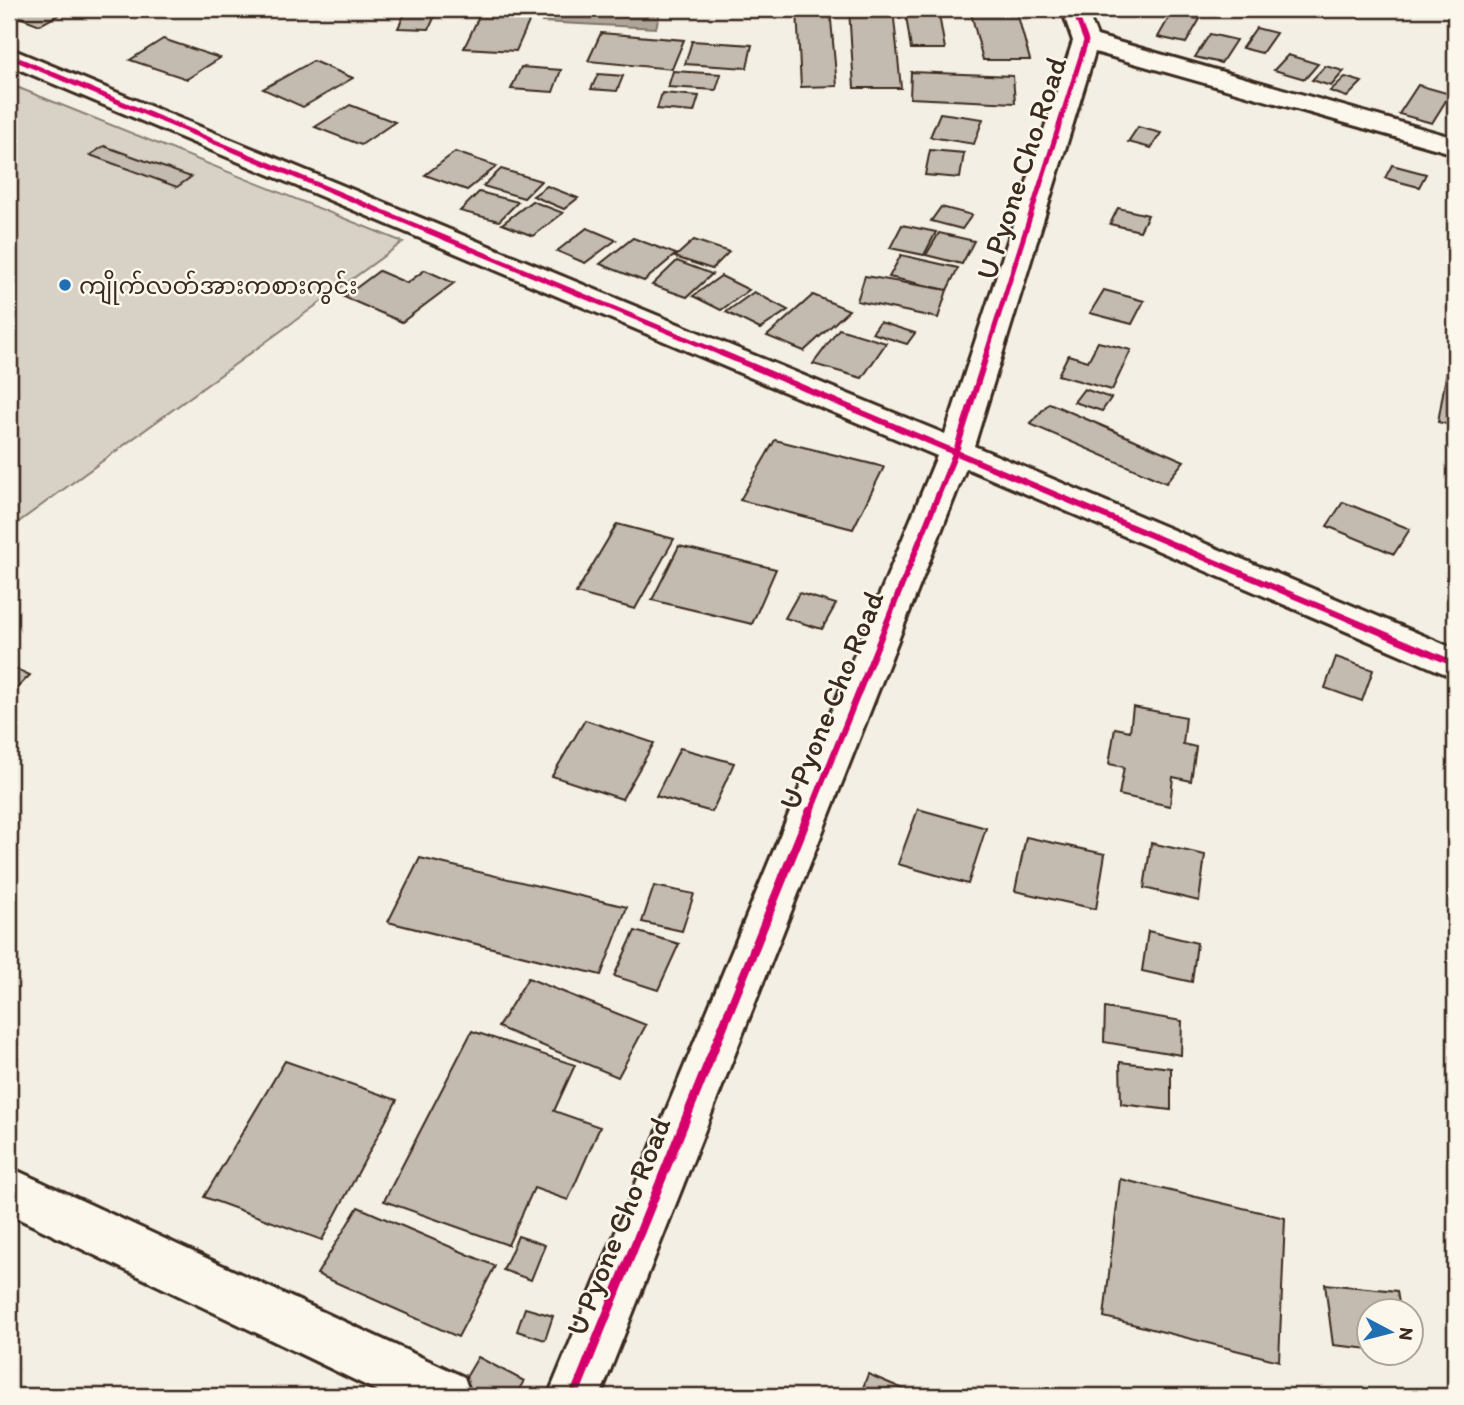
<svg xmlns="http://www.w3.org/2000/svg" width="1464" height="1405" viewBox="0 0 1464 1405" font-family="Itim,'Noto Sans Myanmar',sans-serif">
	<rect width="100%" height="100%" fill="#f3efe4"/>
	<filter id="ink" filterUnits="userSpaceOnUse"><feTurbulence type="fractalNoise" baseFrequency=".0143" numOctaves="2"/><feDisplacementMap in="SourceGraphic" scale="14" xChannelSelector="R" yChannelSelector="G"/><feConvolveMatrix kernelMatrix="1 2 1 2 8 2 1 2 1" color-interpolation-filters="sRGB"/></filter>
	<g filter="url(#ink)">
		<path fill="#d8d1c6" stroke="#8a7e72" stroke-width="2" d="M9 84 403 242 9 529Z"/>
		<path fill="#afa69a" stroke="#817468" stroke-width="2" d="M546 9H661L656 28 542 22Z"/>
		<g fill="#c3bbb0" stroke="#3b2a1e" stroke-width="2">
			<path d="M22 9H55L64 12 40 25 11 14Z"/>
			<path d="M407 9H438L429 29 398 28Z"/>
			<path d="M797 9H830L837 86 801 87Z"/>
			<path d="M849 9H893L901 88H854Z"/>
			<path d="M905 9H938L945 49H911Z"/>
			<path d="M970 9H1016L1030 60H983Z"/>
			<path d="M481 12 532 15 516 51 464 48Z"/>
			<path d="M1171 14 1200 19 1186 43 1158 37Z"/>
			<path d="M1256 28 1276 33 1262 53 1242 48Z"/>
			<path d="M601 33 684 40 672 69 588 61Z"/>
			<path d="M1210 34 1236 40 1221 63 1195 57Z"/>
			<path d="M163 39 220 58 187 79 130 60Z"/>
			<path d="M692 41 752 45 747 68 685 64Z"/>
			<path d="M1288 55 1318 64 1305 79 1274 70Z"/>
			<path d="M313 61 353 78 303 107 263 89Z"/>
			<path d="M1325 66 1344 71 1331 86 1312 80Z"/>
			<path d="M521 67 561 70 553 92 511 89Z"/>
			<path d="M673 71 721 74 716 90 668 87Z"/>
			<path d="M911 72 1013 76 1015 103 910 98Z"/>
			<path d="M598 74 623 76 617 91 591 89Z"/>
			<path d="M1345 77 1362 82 1347 97 1330 91Z"/>
			<path d="M1418 85 1450 94 1432 123 1399 114Z"/>
			<path d="M662 93 699 96 694 112 657 109Z"/>
			<path d="M350 105 395 122 361 145 315 127Z"/>
			<path d="M940 113 983 119 974 144 930 137Z"/>
			<path d="M1138 127 1161 133 1151 148 1128 142Z"/>
			<path d="M104 146 191 177 177 187 90 155Z"/>
			<path d="M930 150 964 153 960 178 925 175Z"/>
			<path d="M455 152 497 166 467 190 425 175Z"/>
			<path d="M1392 165 1426 174 1419 187 1385 178Z"/>
			<path d="M501 169 541 181 524 198 483 186Z"/>
			<path d="M547 186 578 198 564 209 533 196Z"/>
			<path d="M479 192 518 202 499 221 460 211Z"/>
			<path d="M532 201 563 213 533 236 502 224Z"/>
			<path d="M941 207 972 215 962 229 931 221Z"/>
			<path d="M1118 208 1148 215 1140 231 1110 224Z"/>
			<path d="M902 225 936 232 924 255 890 248Z"/>
			<path d="M587 228 616 240 585 263 557 251Z"/>
			<path d="M939 233 974 241 962 264 926 255Z"/>
			<path d="M633 238 676 254 644 281 600 264Z"/>
			<path d="M694 240 729 252 712 269 675 257Z"/>
			<path d="M901 255 958 268 947 290 889 277Z"/>
			<path d="M677 261 712 274 687 297 652 285Z"/>
			<path d="M425 270 454 283 402 322 344 297 379 271 407 283Z"/>
			<path d="M721 276 749 290 721 310 693 296Z"/>
			<path d="M865 276 947 290 938 318 857 301Z"/>
			<path d="M1104 290 1144 301 1132 324 1090 313Z"/>
			<path d="M754 292 788 310 760 329 726 312Z"/>
			<path d="M813 295 849 310 804 351 767 336Z"/>
			<path d="M880 322 915 333 907 344 872 333Z"/>
			<path d="M1455 324V426L1438 422Z"/>
			<path d="M839 329 886 343 862 378 813 364Z"/>
			<path d="M1098 342 1131 350 1112 390 1058 375 1068 355 1088 361Z"/>
			<path d="M1084 389 1111 398 1102 411 1074 402Z"/>
			<path d="M1049 403 1184 461 1166 483 1030 424Z"/>
			<path d="M775 440 884 467 853 529 740 500Z"/>
			<path d="M1343 502 1410 529 1394 554 1327 526Z"/>
			<path d="M617 524 674 539 635 609 576 593Z"/>
			<path d="M679 546 776 569 752 624 652 600Z"/>
			<path d="M799 593 836 604 822 629 785 618Z"/>
			<path d="M1336 657 1373 670 1362 701 1325 688Z"/>
			<path d="M9 666 30 675 9 696Z"/>
			<path d="M1133 707 1186 717 1183 744 1196 747 1191 781 1173 777 1170 806 1119 795 1124 767 1109 764 1115 728 1130 731Z"/>
			<path d="M585 720 654 743 622 799 552 776Z"/>
			<path d="M680 748 734 763 712 812 656 796Z"/>
			<path d="M918 809 986 828 968 884 898 864Z"/>
			<path d="M1026 837 1105 854 1096 909 1015 891Z"/>
			<path d="M1151 843 1205 855 1199 901 1144 888Z"/>
			<path d="M420 858 627 907 601 975 388 922Z"/>
			<path d="M654 886 694 894 682 931 642 922Z"/>
			<path d="M635 931 679 944 658 990 614 976Z"/>
			<path d="M1148 931 1197 943 1192 982 1142 971Z"/>
			<path d="M528 978 646 1025 618 1077 498 1027Z"/>
			<path d="M1105 1008 1182 1021 1181 1055 1104 1042Z"/>
			<path d="M472 1031 575 1065 554 1111 600 1127 568 1200 534 1188 508 1245 384 1201Z"/>
			<path d="M285 1061 397 1100 322 1240 204 1197Z"/>
			<path d="M1120 1062 1171 1068V1110L1121 1104Z"/>
			<path d="M1120 1179 1285 1218 1279 1361 1104 1317Z"/>
			<path d="M358 1207 495 1266 458 1337 317 1274Z"/>
			<path d="M518 1236 545 1245 531 1280 503 1270Z"/>
			<path d="M1325 1284 1397 1291 1400 1310H1370V1349L1333 1345Z"/>
			<path d="M525 1308 553 1316 545 1340 517 1331Z"/>
			<path d="M478 1357 524 1381 515 1396H486L462 1384Z"/>
			<path d="M868 1374 920 1396H860Z"/>
		</g>
		<g fill="none" stroke-linecap="round" stroke-linejoin="round">
			<defs>
				<g id="minor">
					<path d="M1062 9H1086L1097 36 1455 138V154L1095 52 974 446 1455 649V678L966 468 600 1396H548L937 456 9 65V48L945 434 1073 41Z"/>
					<path d="M9 1167 464 1377 471 1396H388L9 1214Z"/>
				</g>
			</defs>
			<use href="#minor" stroke="#3b2a1e" stroke-width="6"/>
			<use href="#minor" fill="#fbf7ec" fill-rule="evenodd"/>
			<defs>
				<g id="cycleway-far2">
					<path d="M9 56 725 355"/>
					<path d="M986 355 1086 41 1074 9"/>
				</g>
				<g id="cycleway-far1">
					<path d="M721 353 1455 664"/>
					<path d="M810 813 956 451 987 353"/>
				</g>
				<path id="cycleway" d="M574 1396 810 811"/>
			</defs>
			<use href="#cycleway-far2" stroke="#fbf7ec" stroke-width="9"/>
			<use href="#cycleway-far1" stroke="#fbf7ec" stroke-width="10"/>
			<use href="#cycleway" stroke="#fbf7ec" stroke-width="13"/>
			<use href="#cycleway-far2" stroke="#d6006c" stroke-width="5"/>
			<use href="#cycleway-far1" stroke="#d6006c" stroke-width="6"/>
			<use href="#cycleway" stroke="#d6006c" stroke-width="9"/>
		</g>
	</g>
	<circle fill="#1f6fb2" stroke="#fbf7ec" stroke-width="2.5" cx="65" cy="285" r="7"/>
	<g text-anchor="middle" dominant-baseline="central" stroke-width="5" stroke-linejoin="round" paint-order="stroke">
		<g font-size="24" fill="#3b2a1e" stroke="#fbf7ec" text-anchor="start">
			<text x="79" y="285">ကျိုက်လတ်အားကစားကွင်း</text>
		</g>
		<g font-size="30" fill="#3b2a1e" stroke="#fbf7ec">
			<text transform="translate(1021 168) rotate(-72)">U Pyone Cho Road</text>
			<text transform="translate(831 700) rotate(-68)">U Pyone Cho Road</text>
			<text transform="translate(618 1226) rotate(-68)">U Pyone Cho Road</text>
		</g>
	</g>
	<rect width="1464" height="1405" fill="none" stroke="#fbf7ec" stroke-width="35"/>
	<rect x="18" y="18" width="1429" height="1370" fill="none" stroke="#3b2a1e" stroke-width="2.5" filter="url(#ink)"/>
	<g transform="translate(1390 1332) rotate(97)"><circle r="33" fill="#fbf7ec" stroke="#aea59a" stroke-width="2"/>
	<path d="M0-5L12 26L0 18L-12 26Z" fill="#1f6fb2"/>
	<text y="-10" font-size="19" font-weight="bold" text-anchor="middle" fill="#3b2a1e">N</text>
	</g>
</svg>
